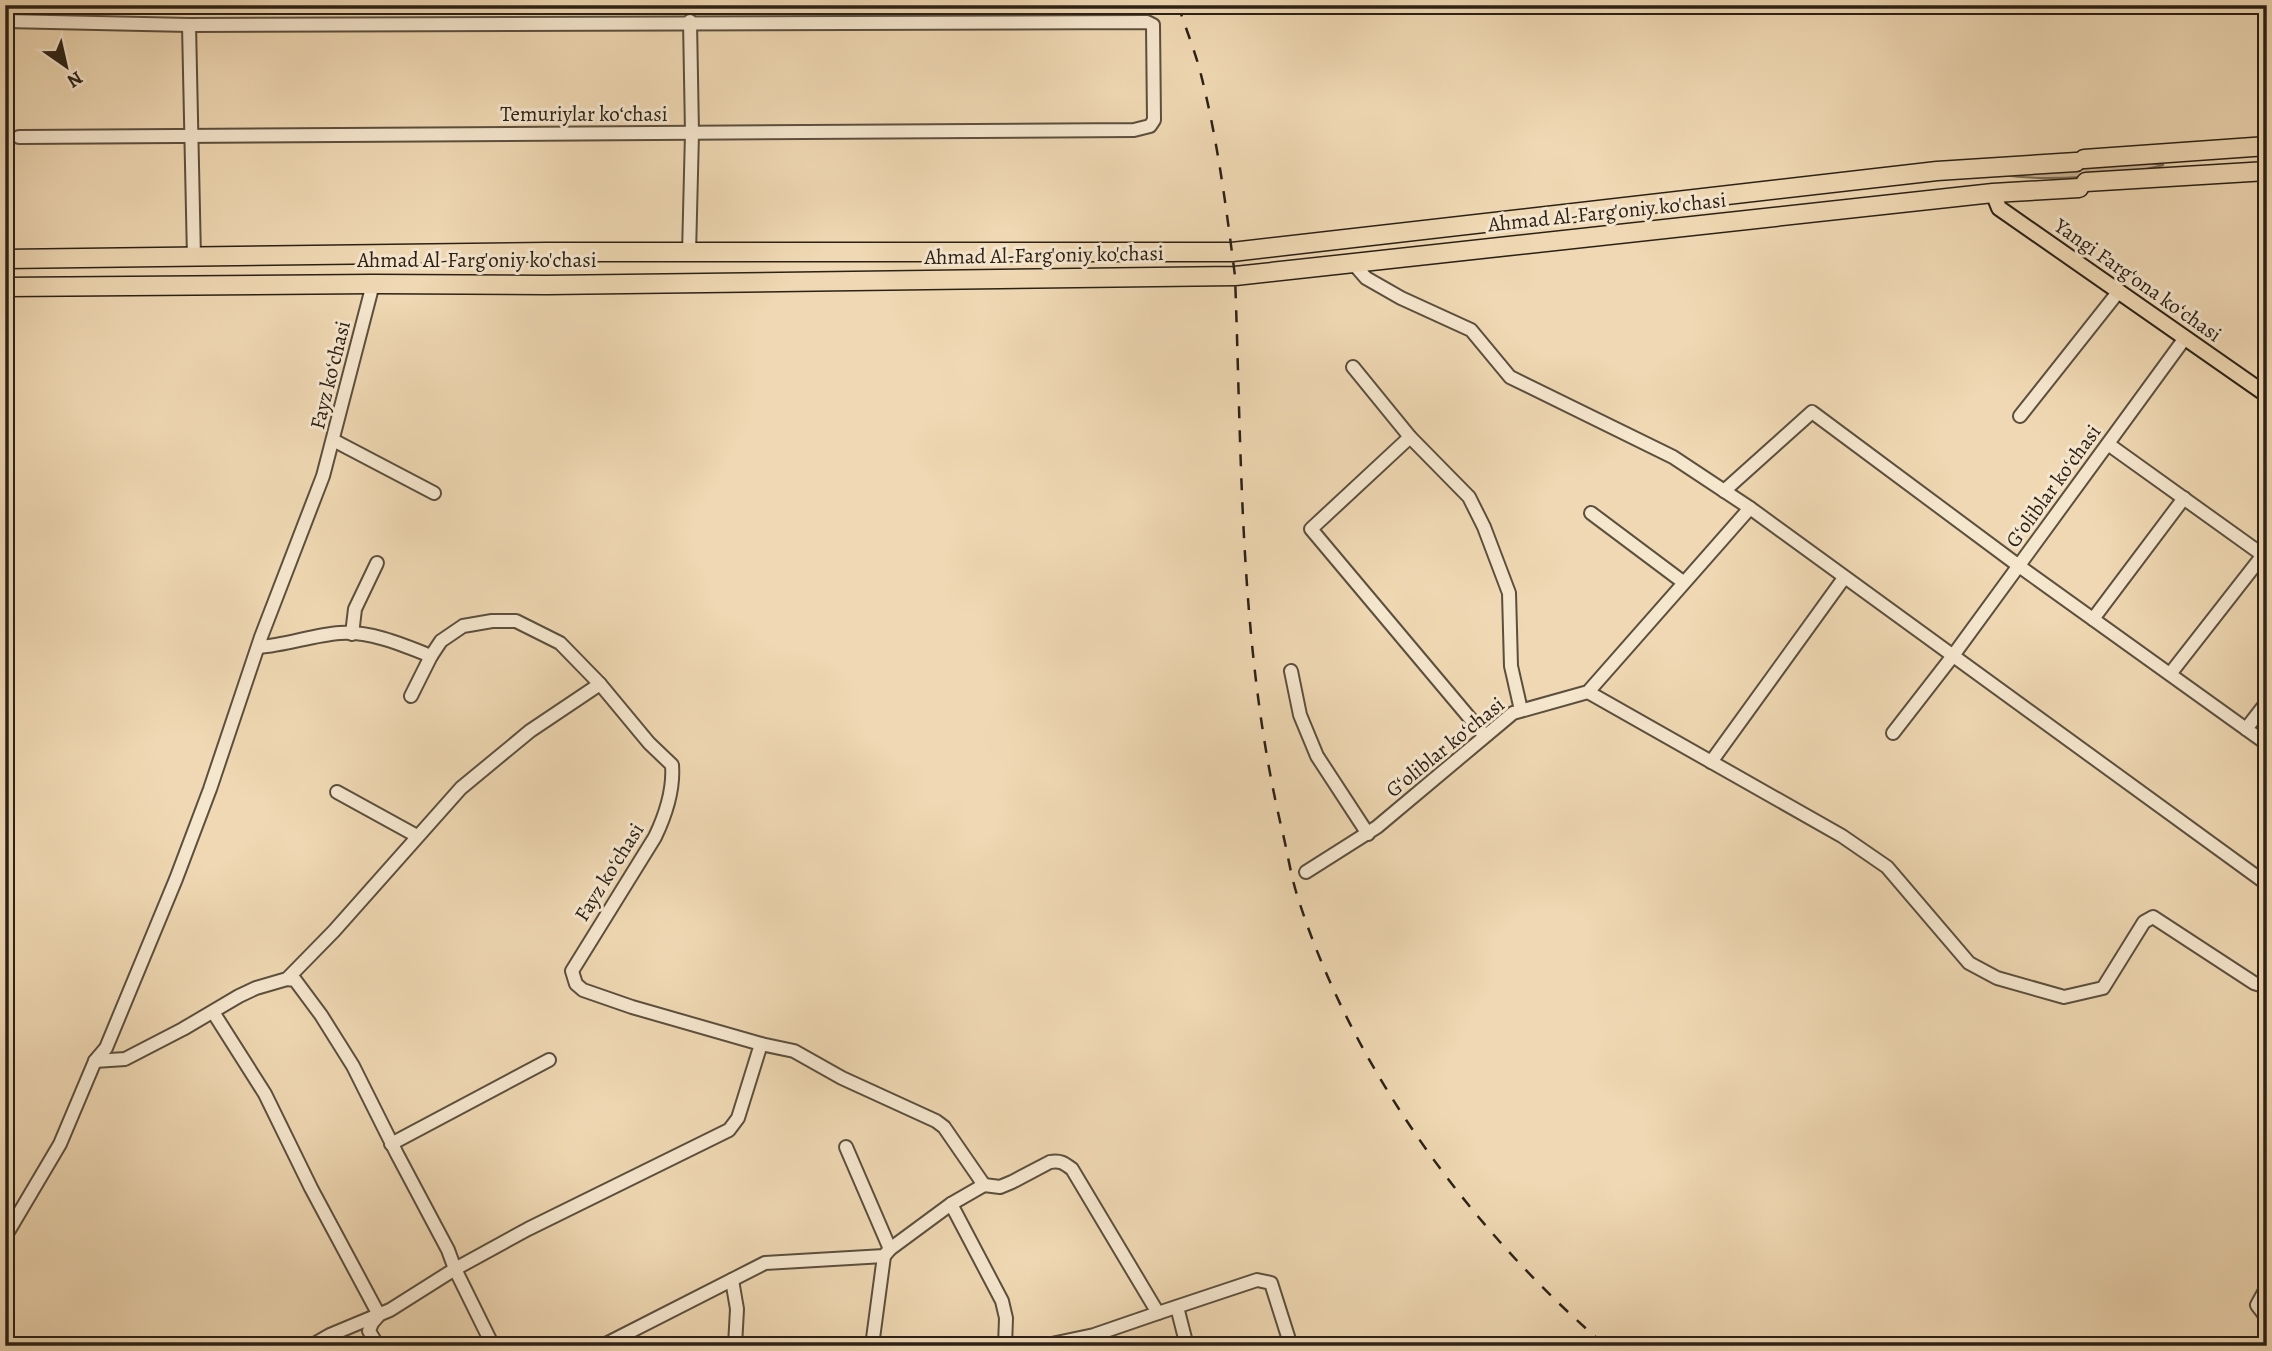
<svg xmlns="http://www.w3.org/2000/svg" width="2272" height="1351" viewBox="0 0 2272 1351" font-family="Alegreya,serif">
	<rect width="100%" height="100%" fill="#efd8b3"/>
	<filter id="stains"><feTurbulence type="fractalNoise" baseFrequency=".00286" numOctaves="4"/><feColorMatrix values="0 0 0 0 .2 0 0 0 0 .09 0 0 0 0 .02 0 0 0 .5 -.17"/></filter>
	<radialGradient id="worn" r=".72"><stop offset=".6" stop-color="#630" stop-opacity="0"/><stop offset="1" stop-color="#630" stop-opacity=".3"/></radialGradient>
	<path fill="#ceb998" stroke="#7c6d58" stroke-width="2" d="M2136 161 2164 165C2120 176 2048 182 2003 175Z"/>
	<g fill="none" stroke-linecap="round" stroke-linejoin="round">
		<defs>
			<g id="minor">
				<path d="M5 21 189 25 1147 22 1153 25 1154 120 1150 126 1134 130 19 137"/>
				<path d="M189 25 194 258"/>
				<path d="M689 254 692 133 690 21"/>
				<path d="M1352 262 1366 278 1401 298 1471 330 1510 377 1673 457 1750 508 2267 884"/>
				<path d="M1353 367 1410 437 1469 497 1484 527 1509 593 1511 666 1521 710"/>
				<path d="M2020 416 2119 291"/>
				<path d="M1410 437 1311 529 1484 735"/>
				<path d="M333 440 434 493"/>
				<path d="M2108 444 2267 558"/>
				<path d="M1724 491 1812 412 2019 566 2267 744"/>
				<path d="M1591 513 1683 582"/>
				<path d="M2093 619 2184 498"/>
				<path d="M352 634 355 609 377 563"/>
				<path d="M259 647C286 645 313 635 340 633 371 631 403 645 431 656L411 696"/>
				<path d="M431 656 441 641 463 626 492 621H516L560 643 600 684"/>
				<path d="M1291 671 1300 715 1317 756 1368 834"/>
				<path d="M2170 674 2263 555"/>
				<path d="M1588 692 1842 836 1887 867 1969 963 1997 978 2064 997 2103 988 2144 922 2153 917 2254 983 2267 987"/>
				<path d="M2246 729 2267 702"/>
				<path d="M1893 733 1952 657 2185 338"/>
				<path d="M1711 762 1844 578"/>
				<path d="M337 792 417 836"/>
				<path d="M1306 872 1377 827 1513 713 1588 692 1750 508"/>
				<path d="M287 979 295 980 321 1015 353 1066 397 1154 448 1250 455 1269 390 1310 330 1335 311 1346"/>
				<path d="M213 1012 265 1094 311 1188 379 1315 372 1323 369 1331 378 1346"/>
				<path d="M761 1044 794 1051 842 1078 936 1121 944 1127 984 1185"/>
				<path d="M95 1061 125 1059 183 1029 239 996 256 988 287 979 334 931 461 788 530 731 600 684 649 743 672 765C674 790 666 814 655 837L572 971 576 984 583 990 632 1007 761 1044 738 1118 729 1130 528 1229 455 1269 493 1346"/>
				<path d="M391 1144 549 1060"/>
				<path d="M846 1147 890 1249"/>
				<path d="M984 1185 1000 1187 1012 1182 1050 1162C1060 1160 1064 1163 1072 1169L1158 1313 1257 1280 1271 1283 1291 1346"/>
				<path d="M951 1204 1002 1301 1006 1318 1005 1346"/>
				<path d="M5 1237 60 1144 95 1061 106 1048 176 879 210 789 261 637 323 476 373 284"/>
				<path d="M732 1280 737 1309 735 1346"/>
				<path d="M2267 1287 2257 1305 2267 1318"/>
				<path d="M1177 1307 1187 1346"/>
				<path d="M602 1346 765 1263 884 1256 890 1249 951 1204 984 1185"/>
				<path d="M872 1346 884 1256"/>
				<path d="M1042 1346 1094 1335 1158 1313"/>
			</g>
			<path id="major" d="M1993 193 1999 208 2267 395"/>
			<g id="highway">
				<path d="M2084 159 2267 146"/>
				<path d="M2086 182 2267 171"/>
				<path d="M5 259 547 252H1232L1937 171 2076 162"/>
				<path d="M5 287 373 284 547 285 1235 276 1993 193 2079 188"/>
			</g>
		</defs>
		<use href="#minor" stroke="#5c4f3e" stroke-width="16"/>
		<use href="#major" stroke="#2b2117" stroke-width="18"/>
		<use href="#highway" stroke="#2b2117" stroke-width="21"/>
		<use href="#minor" stroke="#f5e6ce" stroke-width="12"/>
		<use href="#major" stroke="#efd8b3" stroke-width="14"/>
		<use href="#highway" stroke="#efd8b3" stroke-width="18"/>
		<path stroke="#2b2117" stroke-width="2.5" stroke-dasharray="12 12" stroke-linecap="butt" d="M1178 5C1185 26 1193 46 1199 67 1217 135 1226 206 1235 276 1242 462 1239 652 1283 834 1288 855 1291 877 1298 898 1352 1068 1470 1230 1606 1346"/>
	</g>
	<g text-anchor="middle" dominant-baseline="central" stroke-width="6" stroke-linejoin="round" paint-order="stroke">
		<g font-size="21" fill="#2b2117" stroke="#f5e6ce">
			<text x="584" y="114">Temuriylar koʻchasi</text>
			<text transform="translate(1607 212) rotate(-6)">Ahmad Al-Farg'oniy ko'chasi</text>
			<text transform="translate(1044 255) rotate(-1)">Ahmad Al-Farg'oniy ko'chasi</text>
			<text x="477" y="260">Ahmad Al-Farg'oniy ko'chasi</text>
			<text transform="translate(2138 280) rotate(35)">Yangi Fargʻona koʻchasi</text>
			<text transform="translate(330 375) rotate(-76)">Fayz koʻchasi</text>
			<text transform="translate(2053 486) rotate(-54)">Gʻoliblar koʻchasi</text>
			<text transform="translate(1445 747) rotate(-39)">Gʻoliblar koʻchasi</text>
			<text transform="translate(609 872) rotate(-58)">Fayz koʻchasi</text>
		</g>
	</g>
	<rect width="2272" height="1351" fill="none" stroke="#efd8b3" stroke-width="28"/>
	<rect x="7" y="7" width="2258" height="1337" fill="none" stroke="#2b2117" stroke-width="3.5"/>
	<rect x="14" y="14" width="2244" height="1323" fill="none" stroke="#2b2117" stroke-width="2"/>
	<g transform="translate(66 66) rotate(146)" stroke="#f5e6ce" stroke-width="5" paint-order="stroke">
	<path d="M0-5L12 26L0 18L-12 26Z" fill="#2b2117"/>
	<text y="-10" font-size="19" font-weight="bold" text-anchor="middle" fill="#2b2117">N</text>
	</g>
	<rect width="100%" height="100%" filter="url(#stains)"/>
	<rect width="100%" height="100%" fill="url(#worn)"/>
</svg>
